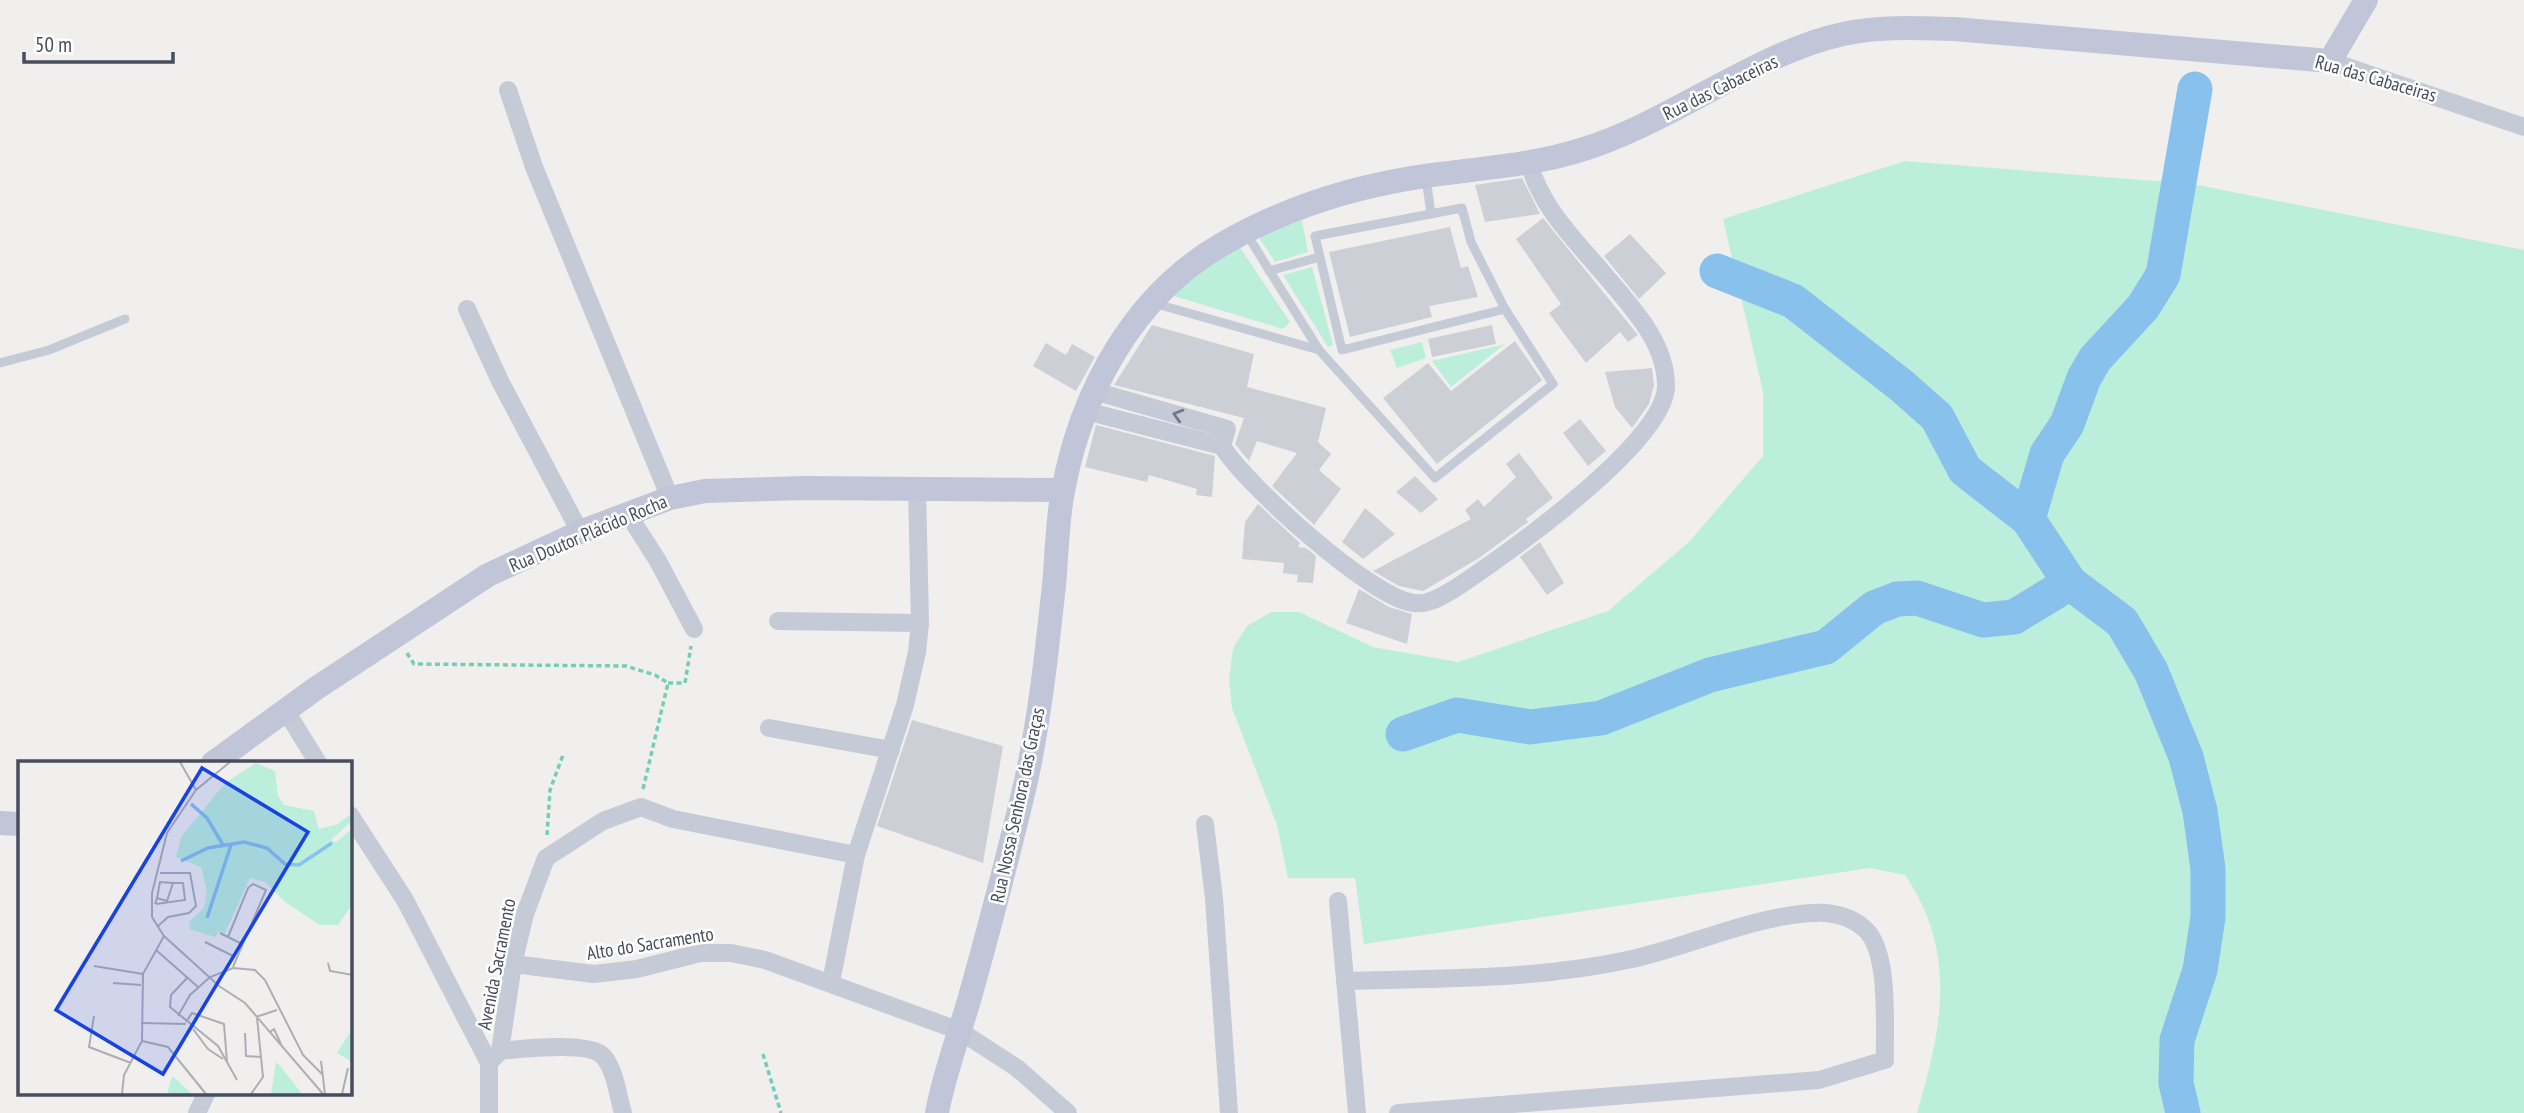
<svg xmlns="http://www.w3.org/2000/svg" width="2524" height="1113" viewBox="0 0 2524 1113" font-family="'PT Sans Narrow',sans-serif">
	<rect width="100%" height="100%" fill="#f1efee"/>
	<g fill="#bcefdb">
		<path d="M1905 161 2193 184 2524 250V1113H1917C1942 1027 1958 953 1905 875L1870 868 1364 944 1355 878H1288L1277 825 1232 708 1229 679 1233 648 1247 626 1271 612H1299L1373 647 1458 662 1608 611 1689 542 1763 456V392L1723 219Z"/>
		<path d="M1302 220 1308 252 1275 262 1258 236Z"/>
		<path d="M1239 246 1290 322 1283 329 1174 296 1195 274Z"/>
		<path d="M1312 267 1333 345 1328 347 1283 275Z"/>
		<path d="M1422 342 1426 358 1397 368 1390 350Z"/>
		<path d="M1505 344 1451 387 1432 361Z"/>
	</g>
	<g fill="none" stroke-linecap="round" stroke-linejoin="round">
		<g stroke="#88c1ec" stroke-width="35">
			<path d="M1717 271 1793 301 1902 386 1937 417 1965 470 2028 519 2070 583 2122 622 2151 671 2186 757 2200 811 2208 869V917L2200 970 2177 1040 2176 1083 2183 1113"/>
			<path d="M2028 519 2047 454 2067 424 2084 378 2095 359 2143 307 2163 275 2195 89"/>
			<path d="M1403 734 1457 715 1530 727 1601 718 1710 675 1826 647 1874 608 1897 599 1917 598 1983 620 2014 617 2070 583"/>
		</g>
	</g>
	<g fill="#cdcfd6">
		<path d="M1522 178 1540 214 1485 222 1475 185Z"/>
		<path d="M1543 218 1638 335 1628 342 1620 332 1586 363 1549 313 1561 304 1516 239Z"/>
		<path d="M1450 227 1461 268 1468 266 1478 297 1429 306 1432 317 1350 337 1329 252Z"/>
		<path d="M1630 234 1666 273 1639 299 1604 256Z"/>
		<path d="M1152 325 1254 354 1247 387 1326 408 1318 442 1331 454 1319 470 1341 489 1314 525 1272 486 1297 453 1257 441 1249 461 1235 444 1244 418 1114 385Z"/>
		<path d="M1492 325 1496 344 1432 357 1428 339Z"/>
		<path d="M1515 341 1542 380 1437 464 1383 398 1428 363 1451 391Z"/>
		<path d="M1046 343 1066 355 1072 344 1095 357 1076 391 1033 366Z"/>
		<path d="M1652 368 1654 385 1649 404 1632 428 1615 407 1605 372Z"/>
		<path d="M1580 419 1606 451 1588 466 1563 433Z"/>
		<path d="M1096 425 1215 456 1212 497 1196 495 1197 489 1149 475 1147 482 1085 467Z"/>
		<path d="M1519 453 1553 498 1526 519 1528 522 1479 558 1423 591 1399 586 1373 571 1471 519 1465 510 1478 499 1484 507 1516 477 1506 464Z"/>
		<path d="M1415 476 1438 499 1421 513 1396 492Z"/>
		<path d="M1258 504 1300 543 1298 547 1306 548 1316 556 1313 583 1297 582 1298 575 1283 573 1284 563 1242 559 1245 522Z"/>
		<path d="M1365 508 1395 534 1363 559 1342 542Z"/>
		<path d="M1540 542 1564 583 1547 595 1520 557Z"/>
		<path d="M1359 589 1389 607 1412 614 1407 644 1346 623Z"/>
		<path d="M912 720 1003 746 983 863 877 826Z"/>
	</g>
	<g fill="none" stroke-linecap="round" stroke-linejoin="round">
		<g stroke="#74cdb5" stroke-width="3.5" stroke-dasharray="5 3.5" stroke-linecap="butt">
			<path d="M407 653 414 664 626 666 655 675 668 683"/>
			<path d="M668 683H685L691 646"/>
			<path d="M643 789 668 683"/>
			<path d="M547 835 550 790 563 755"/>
			<path d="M763 1054 781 1113"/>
		</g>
		<g stroke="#c4cad6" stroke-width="9">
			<path d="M1426 178 1431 214"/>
			<path d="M1246 233 1319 350 1435 478 1553 384 1505 309"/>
			<path d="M1269 271 1320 257 1342 350 1505 309 1471 242 1462 208 1315 236 1320 257"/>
			<path d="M1153 303 1319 350"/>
			<path d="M0 363 49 350 125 319"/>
		</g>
		<g stroke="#c4cad6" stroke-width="18">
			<path d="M2330 61 2524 127"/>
			<path d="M508 90 534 167 670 498"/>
			<path d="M467 309 500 381 580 532"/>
			<path d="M1094 391 1227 429 1222 446"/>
			<path d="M1086 411 1222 446"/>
			<path d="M1222 446C1245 484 1372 599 1414 603 1431 605 1445 594 1459 586 1505 555 1666 442 1666 386 1666 344 1635 311 1609 280 1580 245 1540 208 1529 162"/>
			<path d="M628 514 658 561 694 629"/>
			<path d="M778 621 920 623"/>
			<path d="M286 711 318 763"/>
			<path d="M769 728 891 750"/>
			<path d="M350 815 405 900 489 1063"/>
			<path d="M1205 824 1214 898 1229 1113"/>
			<path d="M1338 901 1357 1113"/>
			<path d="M513 964 594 974 637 969 700 953H731L765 960 960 1031 1017 1068 1068 1113"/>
			<path d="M1345 981C1440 978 1538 980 1632 959 1682 948 1730 926 1780 917 1810 912 1842 907 1866 930 1890 954 1884 1026 1885 1060L1819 1080 1398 1113"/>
			<path d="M831 982 856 855 905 705 917 652 920 623 917 487"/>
			<path d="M500 1051C520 1049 589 1041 603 1056 615 1069 618 1096 623 1113"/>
			<path d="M197 1113 206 1094"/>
			<path d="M489 1113V1063L500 1051 513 964 525 914 546 858 603 821 641 807 673 819 856 855"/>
		</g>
		<g stroke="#c0c6d7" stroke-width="24">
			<path d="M213 763 315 689 488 575 580 532 670 498 705 491 805 488 1063 490"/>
			<path d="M0 823 19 824"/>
			<path d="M937 1113C944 1074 959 1035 970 997 990 925 1009 853 1026 781 1040 717 1047 650 1054 585 1057 554 1057 521 1063 491 1081 393 1133 296 1221 245 1286 207 1358 185 1432 175 1482 168 1535 165 1584 149 1671 122 1756 53 1843 34 1879 26 1917 28 1954 29L2330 61 2366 0"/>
		</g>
	</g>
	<defs><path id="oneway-chevron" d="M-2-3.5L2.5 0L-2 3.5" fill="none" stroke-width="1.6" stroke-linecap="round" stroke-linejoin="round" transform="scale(1.75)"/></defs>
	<use stroke="#727987" href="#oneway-chevron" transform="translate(1178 415) rotate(-164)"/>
	<g text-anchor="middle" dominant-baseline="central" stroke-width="5" stroke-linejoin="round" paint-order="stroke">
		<g font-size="19" fill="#464d5c" stroke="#fff">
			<text transform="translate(2376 78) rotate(16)">Rua das Cabaceiras</text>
			<text transform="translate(1720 87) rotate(-26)">Rua das Cabaceiras</text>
			<text transform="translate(588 533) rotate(-23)">Rua Doutor Plácido Rocha</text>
			<text transform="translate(1017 805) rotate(-78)">Rua Nossa Senhora das Graças</text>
			<text transform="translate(650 943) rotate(-9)">Alto do Sacramento</text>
			<text transform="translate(496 964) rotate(-79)">Avenida Sacramento</text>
		</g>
	</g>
	<g transform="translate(18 761)">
		<rect width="334" height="334" fill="#f1efee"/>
		<path d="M238 2 257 10 260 35 266 44 296 50 301 68 320 63 334 52V60L313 79 318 81 334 68V144L320 164H302L267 141 247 121 232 117 207 172 201 170 197 176 171 168 172 160 186 147 189 130 183 106 158 96 163 76 208 21ZM334 268 335 301H334L319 292ZM258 301 263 306 284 333H253ZM154 315 159 319 174 333H149Z" fill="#bcefdb"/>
		<path fill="none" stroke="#88c1ec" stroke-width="3.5" d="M173 43 189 57 205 84M163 100 190 87 226 81 249 87 267 103 281 104 314 82M189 157 213 84"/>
		<path fill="none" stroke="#adaeb4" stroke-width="2" d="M162 1 178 29M212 1 178 29 149 72 134 132V156L146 175 201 225 227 242 305 333M137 143 139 137 149 140 155 122 142 121 139 137M138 143 167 139 165 122H155M139 166 150 156 171 152 178 145 172 112H142M202 172 224 183M210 176 230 127 235 123 248 129 215 206M187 181 217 196M138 189 180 226M310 202 312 210 335 214M76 205 125 213M170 216 153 234 152 246 200 285 219 319M95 222 123 224M76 255 71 286 113 302M160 255 172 234 192 216 215 207 237 209 247 219 285 294 304 313M238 256 259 249M168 261 174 252 206 263 209 301M123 262 168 263M175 268 190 288 205 298M252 271 256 268 263 283M227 272 228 295 243 296M124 280 150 286 188 333M303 300 307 333M104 333 106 314 124 280 125 213 146 175M233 333 245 316 239 257M324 333 330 307"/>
		<path fill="#1842e1" fill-opacity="0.15" stroke="#1842e1" stroke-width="3.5" d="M184 7 290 71 145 313 38 249Z"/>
		<rect width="334" height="334" fill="none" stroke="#464d5c" stroke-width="3.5"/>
	</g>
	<path d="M24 52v10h149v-10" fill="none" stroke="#464d5c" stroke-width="3.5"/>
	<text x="35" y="52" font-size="21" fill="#464d5c" stroke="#ffffff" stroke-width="5" paint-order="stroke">50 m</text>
</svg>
